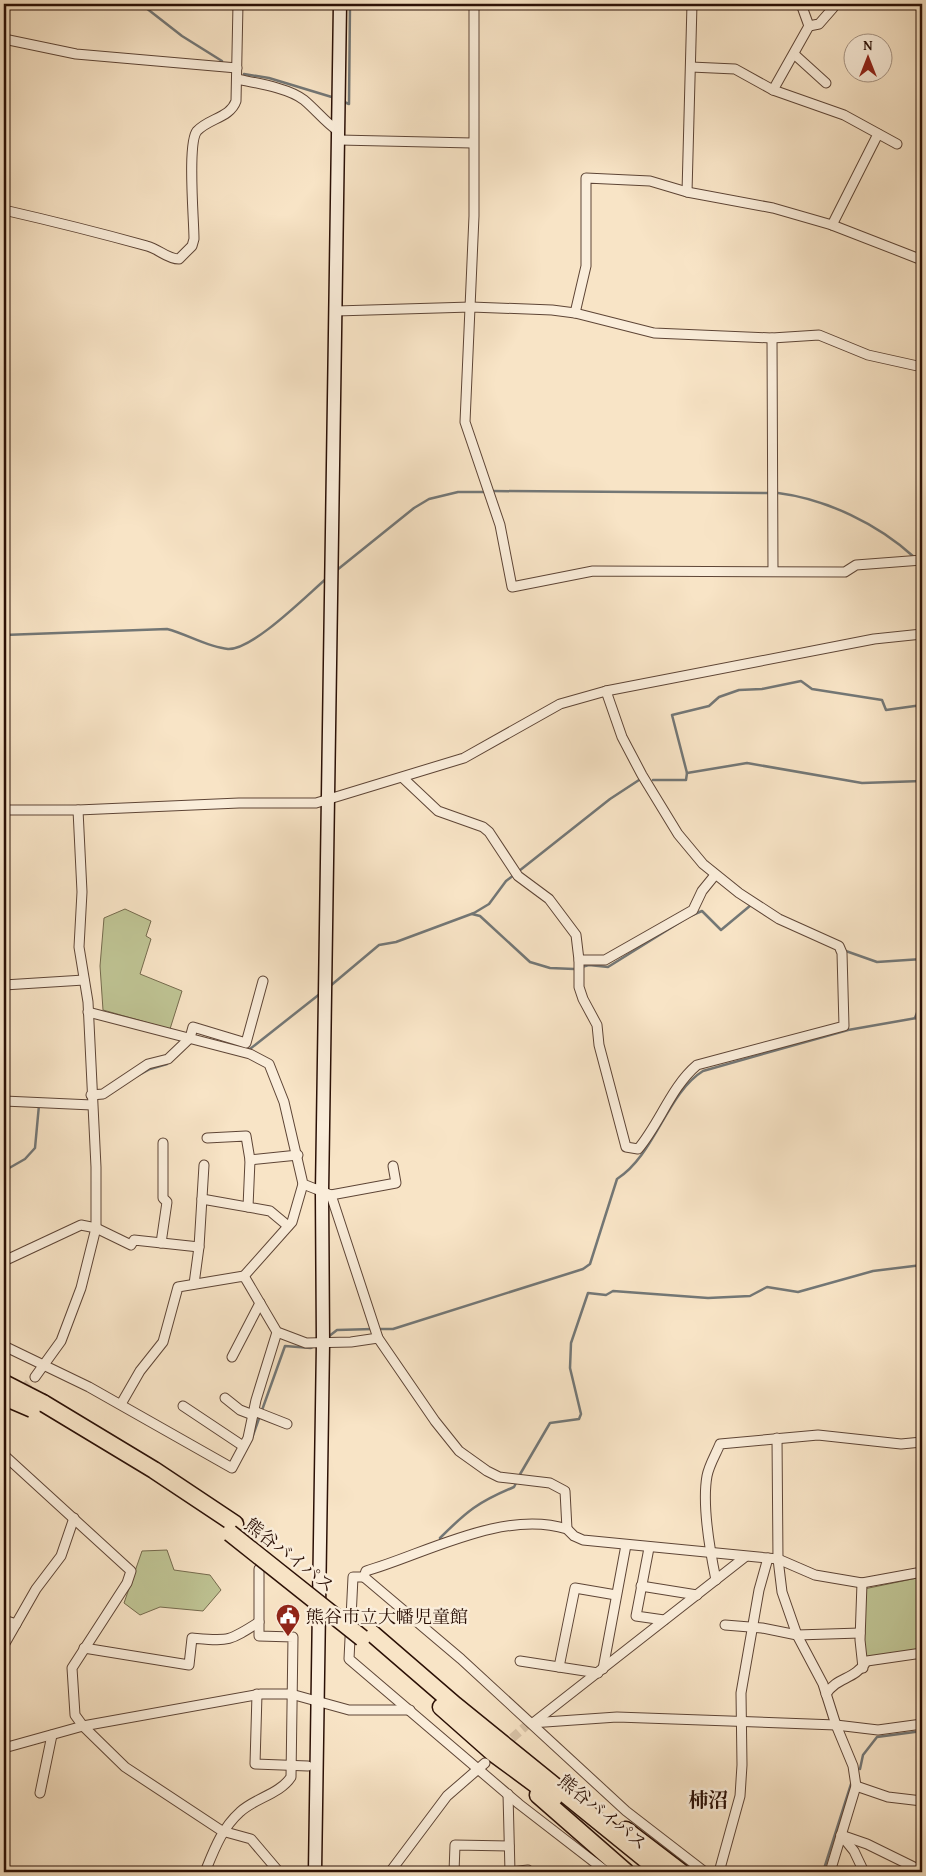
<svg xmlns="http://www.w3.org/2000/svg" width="926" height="1876" viewBox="0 0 926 1876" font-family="'Gentium Book Plus','Noto Serif JP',serif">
	<rect width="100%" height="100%" fill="#f8e4c6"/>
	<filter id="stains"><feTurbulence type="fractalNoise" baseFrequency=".004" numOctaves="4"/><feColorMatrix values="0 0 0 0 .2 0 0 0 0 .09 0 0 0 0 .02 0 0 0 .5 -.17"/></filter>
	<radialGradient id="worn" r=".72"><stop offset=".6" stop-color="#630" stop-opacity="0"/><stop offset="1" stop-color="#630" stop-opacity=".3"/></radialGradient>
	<g fill="#bfc494" stroke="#756a4d">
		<path d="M125 909 151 921 146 936 151 939 140 974 182 991 170 1029 103 1010 100 966 104 918Z"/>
		<path d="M167 1550 174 1570 210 1575 221 1590 203 1611 160 1607 140 1615 124 1603 142 1551Z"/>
		<path d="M922 1577V1650L864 1659V1589Z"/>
	</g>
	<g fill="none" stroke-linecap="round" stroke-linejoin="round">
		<g stroke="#737776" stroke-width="2.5">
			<path d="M141 4 182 36 222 61"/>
			<path d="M244 74 269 78 335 98"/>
			<path d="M342 101 349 104 350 4"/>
			<path d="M492 491 778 493C826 499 878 524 914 557"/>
			<path d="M337 570 414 508 429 499 458 492H486"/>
			<path d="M4 635 167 629C187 634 207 647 228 649 253 650 307 595 327 578"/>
			<path d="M687 773 747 763 862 783 922 781"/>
			<path d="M653 780H686L687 773 672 715 709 706 719 697 739 690 762 689 801 681 812 689 882 700 886 710 922 705"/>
			<path d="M519 871 610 799 639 780"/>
			<path d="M472 914 480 916 530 962 550 968 574 969 589 965 608 967 685 919"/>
			<path d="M690 916 702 911 721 930 751 905"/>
			<path d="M843 950 877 962 922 959"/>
			<path d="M329 987 379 945 396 942 474 913 489 904 506 881 514 875"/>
			<path d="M915 1018 922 1000"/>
			<path d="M234 1045 250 1049 321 993"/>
			<path d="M137 1076 150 1069 167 1064"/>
			<path d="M4 1171 25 1159 35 1148 39 1105"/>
			<path d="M378 1329H393L583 1269 590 1264 617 1179C655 1155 667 1093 703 1071L848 1030 922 1017"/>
			<path d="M328 1337 337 1330 373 1329"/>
			<path d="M252 1438 285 1346 311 1348 315 1346"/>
			<path d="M519 1476 550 1423 579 1419 581 1414 570 1368 571 1343 588 1293 606 1295 613 1291 708 1298 750 1296 767 1287 798 1292 873 1271 922 1265"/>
			<path d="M440 1538C467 1511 478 1502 514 1487L517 1481"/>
			<path d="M860 1769 863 1755 877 1737 922 1731"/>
			<path d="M823 1872 852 1781"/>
		</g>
		<g stroke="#d9c4a9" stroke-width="9" stroke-dasharray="9 4.5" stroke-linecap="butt">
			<path d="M4 1409 35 1377"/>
			<path d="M502 1747 528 1724"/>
		</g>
		<defs>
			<g id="street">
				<path d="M474 4V216L465 422 500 525 512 587 593 571 845 572 856 565 922 560"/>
				<path d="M809 26 819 24 833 8"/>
				<path d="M4 39 76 54 237 68"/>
				<path d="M794 54 826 83"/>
				<path d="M691 67 735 69 773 90 844 115 897 144"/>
				<path d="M237 79C256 83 289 88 304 100 316 110 325 122 338 131"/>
				<path d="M773 90 809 26 801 4"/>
				<path d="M339 140 472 143"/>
				<path d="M687 192 692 4"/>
				<path d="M4 210C52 221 100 233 147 246 159 249 167 259 179 259L192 246 194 239C194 219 187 143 197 131 209 118 230 118 236 101L238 4"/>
				<path d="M832 225 878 134"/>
				<path d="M336 311 471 307 552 310 575 313 654 333 772 338 819 335 868 355 922 367"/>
				<path d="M575 313 586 266V178L650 181 687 192 773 208 832 225 922 260"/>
				<path d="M772 338 773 571"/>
				<path d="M403 778 438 811 483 827 489 832 518 876 549 899 576 935 579 960V987L583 999 597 1025 599 1045 626 1147 638 1149C660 1123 671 1087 697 1065L844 1026 842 953 839 946 779 919 739 893 703 864 678 834 642 775 622 737 606 691"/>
				<path d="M4 810H78L239 803H316L464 758 560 704 606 691 874 639 922 634"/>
				<path d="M579 960H605L693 910 702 891 715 875"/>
				<path d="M4 985 84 980"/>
				<path d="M88 1012 250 1054 269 1064 284 1102 303 1184 331 1195 378 1338 435 1421 459 1451 487 1471 499 1477 550 1483 565 1491 567 1529"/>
				<path d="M91 1095 103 1094 148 1064 168 1059 190 1038 193 1027 246 1043 263 981"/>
				<path d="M4 1101 92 1105"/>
				<path d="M207 1138 246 1136 250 1160 248 1207"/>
				<path d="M250 1160 298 1155"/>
				<path d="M331 1195 396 1183 393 1166"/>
				<path d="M202 1199 270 1211 288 1226"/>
				<path d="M161 1243 167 1202 163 1198V1143"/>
				<path d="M4 1261 81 1225 96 1228 131 1245 134 1240 199 1247"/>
				<path d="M244 1276 292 1222 303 1184"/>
				<path d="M194 1284 199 1247 204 1165"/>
				<path d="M4 1346 89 1387 232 1468 248 1438 256 1400 277 1332"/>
				<path d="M232 1357 260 1303"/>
				<path d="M35 1377 61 1341 81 1288 96 1228V1167L88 1002 79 947 82 892 78 810"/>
				<path d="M225 1398 240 1410 253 1415"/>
				<path d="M121 1404 140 1371 163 1342 178 1287 244 1276 277 1332 306 1343 351 1342 378 1338"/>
				<path d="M183 1406 243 1446"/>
				<path d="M254 1411 287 1424"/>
				<path d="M777 1438 778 1559 782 1592 797 1635 823 1684 836 1725 853 1766 856 1786 830 1872"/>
				<path d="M4 1455 131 1571 127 1583 72 1668 75 1715 83 1726 125 1767 222 1831 251 1839 279 1872"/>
				<path d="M649 1548 636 1616 664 1620"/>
				<path d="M364 1577H353L349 1659 519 1804 607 1872"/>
				<path d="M716 1580C710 1551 702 1504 707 1476 709 1465 716 1454 720 1444L818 1435 901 1444 922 1442"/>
				<path d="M862 1583 860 1640 863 1668"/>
				<path d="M641 1586 697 1595"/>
				<path d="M4 1620 16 1624"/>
				<path d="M725 1625 762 1628 797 1635 860 1633"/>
				<path d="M4 1645 36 1589 61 1556 74 1518"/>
				<path d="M84 1648 189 1665 192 1638C229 1641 228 1642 259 1622"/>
				<path d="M520 1661 598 1673"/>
				<path d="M559 1667 575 1588 616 1595"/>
				<path d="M603 1669 626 1545"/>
				<path d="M257 1694 255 1764 308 1766"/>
				<path d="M826 1694C838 1676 853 1681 867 1661L922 1653"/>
				<path d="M531 1723 617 1717 836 1725 878 1730 922 1724"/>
				<path d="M533 1723 745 1557"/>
				<path d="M4 1748 83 1726 261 1694H291L349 1710H410"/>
				<path d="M856 1786 888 1797 922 1801"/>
				<path d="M40 1793 52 1735"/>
				<path d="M508 1794 510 1872"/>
				<path d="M841 1835 867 1844 922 1871"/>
				<path d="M841 1835 854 1851 864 1872"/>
				<path d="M205 1872C214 1850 222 1828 240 1812 255 1798 280 1794 291 1777L293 1637 259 1636V1569"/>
				<path d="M390 1872 447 1796 485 1763"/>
				<path d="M454 1872 455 1845 509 1846"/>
				<path d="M510 1872 528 1870V1872"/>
				<path d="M705 1872 626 1811 461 1659 364 1577 366 1571C425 1554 503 1509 567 1529L574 1536 583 1540 778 1559 815 1575 862 1583 922 1572"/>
				<path d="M719 1872 740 1796 742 1765 741 1693 759 1590 768 1558"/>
			</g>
			<path id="secondary" d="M315 1872 323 1343 322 1192 340 4"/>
			<g id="highway">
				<path d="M43 1403 154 1470 235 1524"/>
				<path d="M367 1629 455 1705 661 1872"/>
				<path d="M441 1707 493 1753 554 1798"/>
				<path d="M538 1795 626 1872"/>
				<path d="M626 1830 681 1872"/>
			</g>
		</defs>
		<use href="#street" stroke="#5e4536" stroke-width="11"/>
		<use href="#secondary" stroke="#2b1006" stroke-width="15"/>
		<use href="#highway" stroke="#2b1006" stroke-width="19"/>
		<use href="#street" stroke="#faedda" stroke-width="9"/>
		<use href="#secondary" stroke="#faedda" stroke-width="12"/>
		<use href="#highway" stroke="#f8e4c6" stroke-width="16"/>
		<defs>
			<g id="highway-bridge">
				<path d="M4 1383 43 1403"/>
				<path d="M4 1397 32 1409"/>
				<path d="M230 1533 362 1638"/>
			</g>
		</defs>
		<use href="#highway-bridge" stroke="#2b1006" stroke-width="19" stroke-linecap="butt"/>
		<use href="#highway-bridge" stroke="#f8e4c6" stroke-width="16"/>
	</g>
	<defs>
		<symbol id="civic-pin" viewBox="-11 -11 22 30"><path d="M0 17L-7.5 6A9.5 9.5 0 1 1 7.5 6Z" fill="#8f2418" stroke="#faedda"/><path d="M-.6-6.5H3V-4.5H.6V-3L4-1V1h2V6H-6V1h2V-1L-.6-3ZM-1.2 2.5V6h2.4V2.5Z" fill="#fff"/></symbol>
	</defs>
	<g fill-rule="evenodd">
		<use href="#civic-pin" x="274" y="1602" width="28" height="38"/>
	</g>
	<g text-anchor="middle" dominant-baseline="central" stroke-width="5" stroke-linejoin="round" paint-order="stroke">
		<g font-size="18" fill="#2b1006" stroke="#faedda">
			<text transform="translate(290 1555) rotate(38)">熊谷バイパス</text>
			<text transform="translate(603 1812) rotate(39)">熊谷バイパス</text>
		</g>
		<g font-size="18" fill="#2b1006" stroke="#faedda" text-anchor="start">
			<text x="306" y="1616">熊谷市立大幡児童館</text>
		</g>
		<g font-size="20" font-weight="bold" fill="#2b1006" stroke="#faedda">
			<text x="708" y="1799">柿沼</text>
		</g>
	</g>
	<rect width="926" height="1876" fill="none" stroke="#f8e4c6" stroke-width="20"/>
	<rect x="5" y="5" width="916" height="1866" fill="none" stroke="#2b1006" stroke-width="2.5"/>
	<rect x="10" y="10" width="906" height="1856" fill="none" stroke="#2b1006"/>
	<g transform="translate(868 58)"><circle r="24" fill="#faedda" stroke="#a79585"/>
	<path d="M0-4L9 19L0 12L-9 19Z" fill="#8f2418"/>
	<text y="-8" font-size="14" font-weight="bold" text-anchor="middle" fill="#2b1006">N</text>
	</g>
	<rect width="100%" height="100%" filter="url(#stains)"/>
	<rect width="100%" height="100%" fill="url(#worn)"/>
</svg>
